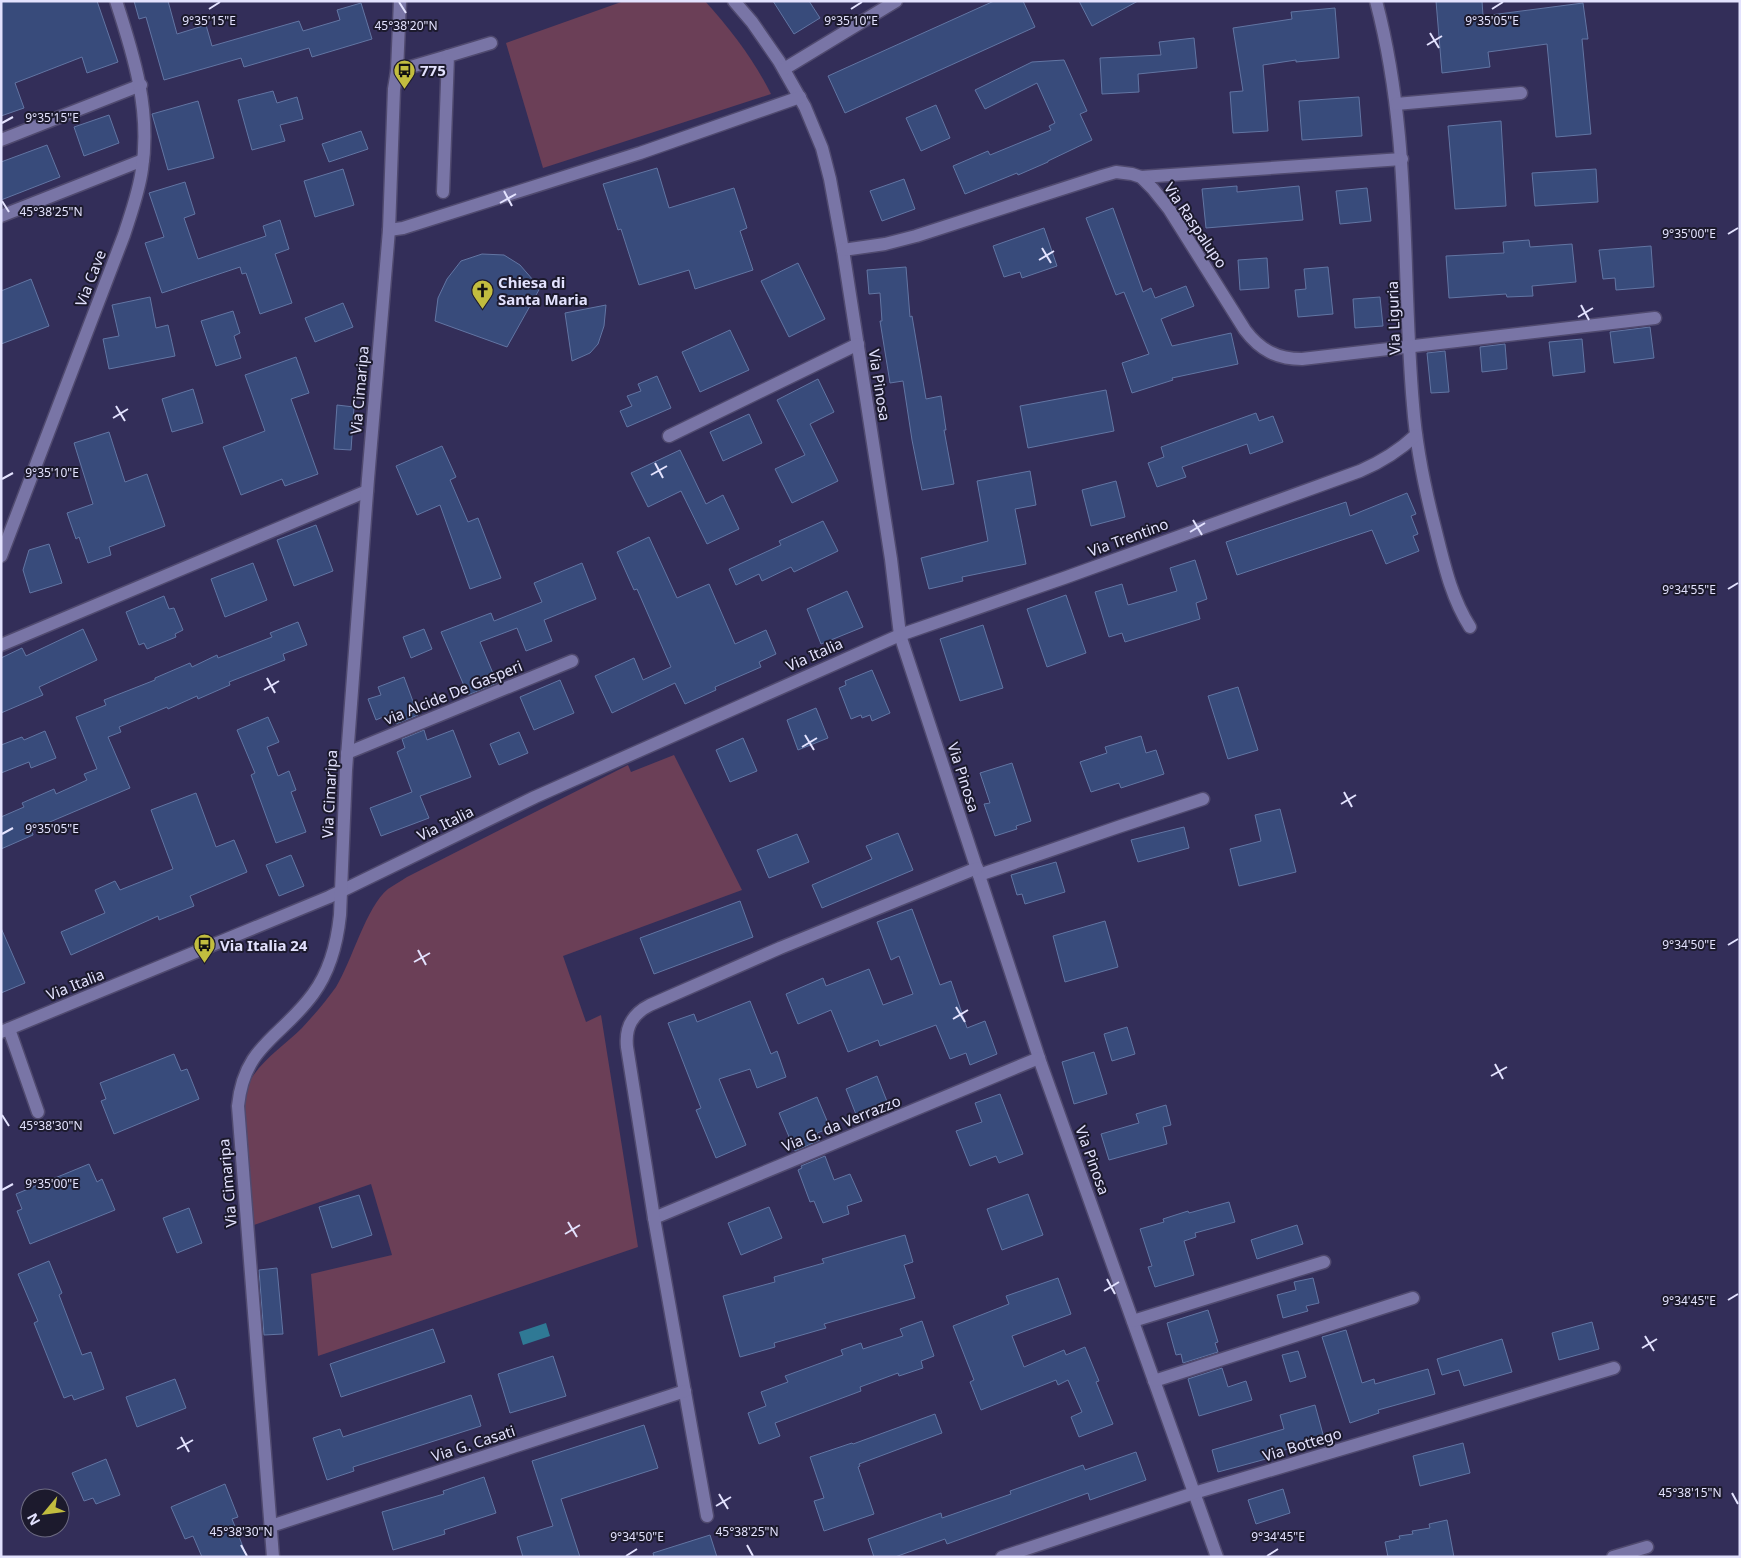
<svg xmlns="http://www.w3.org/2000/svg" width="1741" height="1558" viewBox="0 0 1741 1558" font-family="'Noto Sans',sans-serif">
	<rect width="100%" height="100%" fill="#332e59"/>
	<g fill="#6b3f57">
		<path d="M624 1H705C731 30 754 60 771 94L543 168 506 43Z"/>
		<path d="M674 755 742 890 563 956 586 1022 601 1015 638 1247 318 1356 311 1274 392 1255 371 1184 254 1225 244 1120C244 1107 243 1092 251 1079 264 1058 285 1045 302 1028 314 1015 326 1001 336 987 352 961 366 907 388 889 394 885 401 881 407 877L628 765 631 772Z"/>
	</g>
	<path fill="#2f7995" d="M546 1323 550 1336 523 1345 519 1332Z"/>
	<g fill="#384b7b" stroke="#6275a3">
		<path d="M1 1H97L118 62 87 73 82 57 15 83 24 108 1 116Z"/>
		<path d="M134 1H168L177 34 206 25 212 46 299 21 303 31 340 20 337 10 361 3 372 39 312 57 309 48 244 67 241 58 164 80 146 17 139 19Z"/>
		<path d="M773 1H809L820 18 794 34Z"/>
		<path d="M994 1H1023L1035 27 845 113 828 76Z"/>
		<path d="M1079 1H1138L1092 26Z"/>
		<path d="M1436 1H1482L1483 16 1583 3 1588 39H1582L1591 134 1556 137 1547 44 1488 52 1490 67 1442 73Z"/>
		<path d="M1335 8 1339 58 1296 62V60L1263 65 1268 131 1233 133 1230 92 1243 91 1233 28 1292 19 1291 12Z"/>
		<path d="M1194 38 1197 68 1138 74 1139 92 1102 94 1100 58 1161 55 1159 42Z"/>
		<path d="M1064 60 1087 111 1080 114 1092 140 1048 161V162L1018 175 1017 173 965 194 953 166 988 151 990 155 1051 130 1049 126 1055 123 1037 83 985 109 975 90 1032 62Z"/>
		<path d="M273 91 277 103 297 97 303 119 280 125 285 141 252 150 238 100Z"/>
		<path d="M1359 97 1362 136 1302 140 1299 101Z"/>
		<path d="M198 101 214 158 168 170 152 114Z"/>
		<path d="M936 105 950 138 921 151 906 118Z"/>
		<path d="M109 115 119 143 84 156 74 127Z"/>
		<path d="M1501 121 1506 206 1455 209 1448 126Z"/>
		<path d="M361 131 368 149 329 162 322 144Z"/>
		<path d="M47 145 60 177 1 200V162Z"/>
		<path d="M657 168 669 208 734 188 747 228 740 231 753 270 695 289 689 270 639 285 621 229 618 230 603 184Z"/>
		<path d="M343 169 354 205 315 217 304 181Z"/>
		<path d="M1596 169 1598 202 1535 206 1532 173Z"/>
		<path d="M904 179 915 209 882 221 870 191Z"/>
		<path d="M185 182 195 214 184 218 198 259 266 236 263 226 280 220 289 249 275 254 292 303 260 314 246 273 242 274 240 267 162 293 145 243 164 237 149 193Z"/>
		<path d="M1237 186V192L1299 186 1303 220 1206 228 1202 189Z"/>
		<path d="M1367 188 1371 221 1340 224 1336 191Z"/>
		<path d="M1113 208 1143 292 1151 288 1155 298 1186 286 1194 306 1161 319 1172 346 1231 333 1238 364 1172 378 1173 380 1132 393 1122 363 1149 354 1124 292 1116 295 1086 218Z"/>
		<path d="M1044 228 1057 266 1022 278 1020 272 1004 277 993 246Z"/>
		<path d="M1529 240 1530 247 1572 244 1576 282 1532 286 1533 296 1507 297 1506 294 1449 298 1446 256 1504 253 1503 242Z"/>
		<path d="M1651 246 1654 287 1616 290 1615 278 1603 279 1599 250Z"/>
		<path d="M482 254 504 255 520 265 540 288 507 347 435 321 438 298 447 279 461 261Z"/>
		<path d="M1267 258 1269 288 1240 290 1238 260Z"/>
		<path d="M798 263 825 319 789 337 761 281Z"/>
		<path d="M906 267 910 317 912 316 926 399 941 396 946 430H944L954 484 922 490 912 440 903 381 890 383 880 321H882L880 293 869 294 867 270Z"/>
		<path d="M1328 267 1333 314 1298 317 1295 290 1306 289 1304 269Z"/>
		<path d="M31 279 49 326 1 344V291Z"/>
		<path d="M150 297 156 328 168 325 175 356 109 369 103 339 119 336 112 305Z"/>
		<path d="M1380 297 1383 326 1355 328 1353 299Z"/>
		<path d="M343 303 353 327 315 342 305 318Z"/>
		<path d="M606 305 604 326 598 344 590 353 572 361 565 313Z"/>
		<path d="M233 311 240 333 234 336 241 358 216 366 201 321Z"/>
		<path d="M1650 327 1654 358 1614 363 1610 332Z"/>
		<path d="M730 330 749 370 700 392 682 352Z"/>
		<path d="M1582 339 1585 372 1553 376 1549 342Z"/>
		<path d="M1505 344 1507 369 1482 372 1480 347Z"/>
		<path d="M1445 351 1449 392 1431 393 1427 353Z"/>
		<path d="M296 357 309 393 291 399 318 474 285 486 282 479 241 495 223 447 265 431 245 375Z"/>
		<path d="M657 376 671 408 627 427 620 411 632 406 627 396 641 391 638 384Z"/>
		<path d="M818 379 834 412 810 424 838 481 792 503 775 469 805 455 777 400Z"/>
		<path d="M193 389 203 423 172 432 162 399Z"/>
		<path d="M1106 390 1114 431 1028 448 1020 406Z"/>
		<path d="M337 405 354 407 351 450 334 449Z"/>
		<path d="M1256 413 1259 421 1273 416 1283 442 1250 454 1247 444 1182 467 1186 477 1157 487 1148 463 1164 457 1161 447Z"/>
		<path d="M749 414 762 443 723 461 710 432Z"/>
		<path d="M109 432 125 482 147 474 165 526 109 547 111 555 88 563 79 537 76 539 67 513 93 504 74 443Z"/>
		<path d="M442 446 456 477 450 480 468 522 478 518 501 578 470 589 440 505 417 515 396 466Z"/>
		<path d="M680 450 706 504 723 495 739 529 707 544 681 491 648 507 631 473Z"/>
		<path d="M1030 471 1036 505 1015 509 1026 564 962 577 963 581 929 589 921 558 988 541 977 481Z"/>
		<path d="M1116 481 1125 517 1091 526 1082 490Z"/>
		<path d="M1407 493 1416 514 1411 516 1418 534 1413 536 1419 551 1386 564 1372 530 1237 575 1226 542 1346 502 1350 516Z"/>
		<path d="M823 521 838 551 794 572 791 567 762 581 759 574 736 585 729 569 781 545 779 541Z"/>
		<path d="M316 525 333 571 294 586 277 540Z"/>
		<path d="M649 537 677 598 709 584 735 644 766 630 776 654 759 662 761 667 715 687 716 690 685 704 675 683 612 713 595 676 634 658 643 680 671 667 637 589 634 590 617 552Z"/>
		<path d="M49 544 62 583 30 593 23 570 29 550Z"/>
		<path d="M1195 560 1207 599 1196 603 1200 619 1125 642 1122 633 1109 637 1095 592 1122 584 1128 605 1177 591 1170 568Z"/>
		<path d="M253 563 267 600 225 617 211 579Z"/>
		<path d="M582 563 596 599 544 620 552 641 526 651 517 628 480 642 497 683 468 695 441 632 491 613 494 621 542 602 534 583Z"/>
		<path d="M847 591 863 627 821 644 807 609Z"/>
		<path d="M1066 595 1086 653 1047 667 1027 609Z"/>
		<path d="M164 596 169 609 174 608 183 630 175 634 176 637 147 649 144 643 139 645 126 612Z"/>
		<path d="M298 622 307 645 283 654 285 660 229 682 230 685 198 699 197 696 168 709 167 707 119 727 121 732 108 737 130 788 38 827 32 831 33 835 1 849V817L24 807 22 803 54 789 56 794 87 780 84 774 97 769 76 717 106 705 104 700 155 680V678L190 663 192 667 217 655 218 658 272 637 270 633Z"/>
		<path d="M983 625 1003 688 960 701 940 639Z"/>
		<path d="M83 629 97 660 39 687 43 695 1 713V658L22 648 26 656Z"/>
		<path d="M424 629 432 649 411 658 403 637Z"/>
		<path d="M872 670 890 713 872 721 870 715 862 718 861 715 851 719 839 688 846 685 845 681Z"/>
		<path d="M404 677 418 715 396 724 392 713 376 720 368 699 381 695 378 687Z"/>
		<path d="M560 680 574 713 534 730 520 697Z"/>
		<path d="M1238 687 1258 750 1228 759 1208 696Z"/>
		<path d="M816 708 828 738 798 750 787 720Z"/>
		<path d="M268 717 279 742 267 747 278 776 289 771 296 790 291 792 306 832 276 843 251 775 255 773 237 730Z"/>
		<path d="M424 730 427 740 453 730 471 777 420 796 429 818 381 836 370 808 412 792 397 752 405 748 402 739Z"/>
		<path d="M45 731 56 758 31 768 29 762 1 773V745L22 737 24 740Z"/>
		<path d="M519 732 528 753 499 765 490 744Z"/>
		<path d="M1141 736 1146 753 1156 750 1164 774 1121 788 1119 783 1091 792 1080 762 1107 753 1105 747Z"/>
		<path d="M743 738 757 771 730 782 716 750Z"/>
		<path d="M1012 763 1031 821 1016 826 1017 829 995 836 984 804 990 803 980 773Z"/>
		<path d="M196 793 216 847 234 840 247 872 190 896 194 906 159 920 158 916 71 955 61 932 105 913 95 890 115 881 120 890 173 869 151 810Z"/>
		<path d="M1280 809 1296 872 1239 886 1230 849 1261 841 1255 815Z"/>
		<path d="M1184 827 1189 848 1138 862 1131 840Z"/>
		<path d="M898 833 913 870 822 908 812 885 872 859 866 846Z"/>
		<path d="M797 834 809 862 769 878 757 850Z"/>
		<path d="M291 855 304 886 279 896 266 865Z"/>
		<path d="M1056 862 1065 892 1025 904 1022 894 1017 895 1011 875Z"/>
		<path d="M740 901 753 937 654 974 640 938Z"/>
		<path d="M912 909 940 985 951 981 967 1028 985 1021 997 1054 970 1065 966 1053 950 1059 936 1025 880 1046 878 1040 848 1052 831 1010 798 1024 786 994 823 978 826 986 869 969 883 1005 913 994 899 956 891 960 877 922Z"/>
		<path d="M1105 921 1118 967 1065 982 1053 936Z"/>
		<path d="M1 928 25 983 1 993Z"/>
		<path d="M750 1001 771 1054 777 1051 786 1077 757 1088 750 1069 719 1079 746 1145 716 1158 696 1110 701 1108 668 1023 694 1014 697 1022Z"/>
		<path d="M1127 1027 1135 1054 1112 1061 1104 1034Z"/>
		<path d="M1094 1052 1107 1094 1074 1104 1062 1062Z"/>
		<path d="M174 1054 181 1071 187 1069 199 1099 114 1134 101 1101 106 1099 100 1083Z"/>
		<path d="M877 1076 888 1104 857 1117 846 1089Z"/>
		<path d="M1000 1094 1023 1154 999 1163 996 1156 970 1166 956 1131 982 1122 975 1103Z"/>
		<path d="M817 1097 830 1128 817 1133 820 1140 795 1151 779 1113Z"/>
		<path d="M1166 1105 1171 1125 1163 1127 1167 1144 1109 1160 1101 1134 1139 1123 1136 1114Z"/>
		<path d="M825 1156 834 1180 850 1174 862 1201 847 1206 849 1214 823 1223 814 1201 810 1202 798 1170 802 1168 801 1166Z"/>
		<path d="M89 1164 97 1182 102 1179 115 1210 30 1244 17 1211 22 1209 16 1194Z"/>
		<path d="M1028 1194 1043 1235 1002 1250 987 1209Z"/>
		<path d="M359 1195 372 1235 332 1248 319 1207Z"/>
		<path d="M1229 1202 1235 1222 1195 1233 1196 1237 1184 1241 1194 1275 1155 1287 1148 1267 1152 1266 1140 1229 1164 1222 1163 1219 1188 1211 1189 1213Z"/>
		<path d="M769 1207 782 1238 741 1255 728 1223Z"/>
		<path d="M189 1208 202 1243 177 1253 163 1218Z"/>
		<path d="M1297 1225 1303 1244 1257 1259 1251 1240Z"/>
		<path d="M905 1235 913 1262 904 1265 915 1298 824 1324 826 1328 774 1343 775 1347 740 1357 723 1296 775 1282 774 1277 824 1263 822 1259Z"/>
		<path d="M49 1261 62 1293 59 1295 82 1355 91 1352 104 1389 74 1400 72 1395 64 1398 34 1323 38 1321 18 1274Z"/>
		<path d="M277 1268 283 1334 264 1335 259 1270Z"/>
		<path d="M1058 1278 1071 1314 1012 1336 1024 1367 1064 1350 1066 1355 1085 1347 1099 1381 1096 1382 1113 1424 1079 1437 1071 1417 1082 1412 1068 1380 1058 1385 1056 1380 981 1410 970 1382 974 1380 953 1326 1009 1304 1006 1296Z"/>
		<path d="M1313 1278 1319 1303 1306 1306 1308 1311 1283 1318 1277 1295 1296 1290 1294 1282Z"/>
		<path d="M1208 1310 1218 1342 1215 1343 1218 1352 1183 1363 1181 1354 1176 1355 1167 1323Z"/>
		<path d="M922 1321 934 1356 921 1361 923 1368 899 1376 898 1373 860 1387 861 1391 775 1423 780 1436 759 1444 748 1413 766 1406 761 1392 788 1382 785 1376 843 1355 841 1350 861 1343 863 1349 903 1336 900 1329Z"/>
		<path d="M1592 1322 1599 1349 1559 1360 1552 1333Z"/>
		<path d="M433 1329 445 1362 341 1397 330 1364Z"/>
		<path d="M1346 1330 1362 1383 1374 1379 1375 1384 1428 1369 1435 1394 1378 1410 1379 1413 1350 1423 1322 1337Z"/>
		<path d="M1502 1339 1512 1372 1464 1386 1459 1370 1442 1375 1437 1359Z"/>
		<path d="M1298 1351 1306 1377 1290 1382 1282 1355Z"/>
		<path d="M553 1356 566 1396 510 1413 498 1374Z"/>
		<path d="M1222 1368 1228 1387 1246 1381 1252 1400 1199 1416 1188 1379Z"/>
		<path d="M175 1379 186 1408 137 1427 126 1397Z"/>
		<path d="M471 1395 481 1426 353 1467 354 1471 327 1480 313 1438 340 1429 343 1437Z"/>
		<path d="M1315 1405 1324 1438 1265 1456 1266 1459 1218 1472 1212 1450 1284 1429 1280 1415Z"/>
		<path d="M935 1414 942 1433 859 1464 860 1466 858 1467 874 1514 824 1531 814 1501 824 1498 810 1457 852 1443 853 1444Z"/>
		<path d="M644 1425 658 1468 561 1499 580 1557H523L517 1537 553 1526 532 1461Z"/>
		<path d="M1463 1443 1470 1473 1420 1486 1413 1456Z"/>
		<path d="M1136 1452 1146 1480 1090 1500 1088 1493 947 1544 945 1539 895 1557H874L868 1539 941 1513 942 1518 1011 1494 1010 1491 1083 1465 1085 1470Z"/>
		<path d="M106 1459 120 1495 96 1504 93 1498 84 1501 72 1473Z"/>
		<path d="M484 1477 496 1513 444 1530 445 1534 393 1550 382 1512 444 1494 443 1491Z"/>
		<path d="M225 1484 238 1517 232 1519 247 1557H202L193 1536 185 1539 171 1507Z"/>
		<path d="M1283 1489 1290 1513 1256 1524 1248 1500Z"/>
		<path d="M1447 1520 1454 1557H1388L1385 1542 1400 1539 1399 1536 1413 1534 1412 1531 1430 1528 1429 1524Z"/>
		<path d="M710 1535 717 1557H654L653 1553Z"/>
	</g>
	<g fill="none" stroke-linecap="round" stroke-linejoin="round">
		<defs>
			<g id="minor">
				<path d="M734 1 752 22 779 61 805 107 822 148 830 179 843 250 891 559 900 635 1041 1064 1217 1557"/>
				<path d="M1376 1C1412 137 1401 267 1413 405 1416 445 1424 485 1434 524 1443 559 1450 596 1470 627"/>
				<path d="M784 69 896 1"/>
				<path d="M397 71 448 56"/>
				<path d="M1396 104 1521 93"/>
				<path d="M1 140 141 85"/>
				<path d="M1141 177 1402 159"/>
				<path d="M443 192 448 56 491 43"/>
				<path d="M1 216 143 160"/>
				<path d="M389 230 403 228 640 153 800 97"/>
				<path d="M843 250 885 244 916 236 1102 176 1116 172 1132 174 1141 177 1153 189 1169 209 1245 330C1260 350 1277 359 1302 359L1655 318"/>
				<path d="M669 436 858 344"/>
				<path d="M1 556 124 235C131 213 139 192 142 169 151 111 134 56 116 1"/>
				<path d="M1 645 367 491"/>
				<path d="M347 753 572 661"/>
				<path d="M979 875 1118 827 1203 799"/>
				<path d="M9 1029 38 1112"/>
				<path d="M1 1032 329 897 535 797 900 635 1064 578 1360 471C1381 462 1400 450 1416 435"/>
				<path d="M654 1218 1039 1058"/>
				<path d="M1133 1321 1324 1262"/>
				<path d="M1154 1381 1413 1298"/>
				<path d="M707 1516 654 1218 627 1047C625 1027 632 1014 650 1005L780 948 977 868"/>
				<path d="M271 1526 685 1391"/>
				<path d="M273 1557 238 1106C244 1045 281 1038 313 994 330 971 337 944 340 915L346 770 368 479 389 230 394 89 397 71 400 1"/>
				<path d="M1002 1557 1194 1493 1614 1368"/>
				<path d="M1613 1557 1647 1547"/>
			</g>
		</defs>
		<use href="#minor" stroke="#504a6f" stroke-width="15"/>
		<use href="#minor" stroke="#7975a6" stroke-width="12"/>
	</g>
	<path fill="none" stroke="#e3e2fe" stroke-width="2" d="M399 2 406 13M209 9 220 2M851 9 862 2M1492 9 1503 2M1430 33 1439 48M1427 45 1442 36M2 123 13 117M504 191 512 206M2 201 9 212M500 203 516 194M1728 234 1738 228M1042 248 1051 263M1039 260 1054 251M1581 305 1589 320M1578 317 1593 308M116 406 125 421M113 418 128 409M655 463 663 478M651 475 667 466M2 479 13 473M1193 520 1202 535M1190 532 1205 523M1728 589 1738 583M267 678 275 693M264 690 279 681M805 735 814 750M802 747 817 738M1344 792 1352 807M1341 804 1356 795M2 834 13 828M1728 945 1738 939M418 950 426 965M414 962 430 953M956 1007 965 1022M953 1019 968 1010M1495 1064 1503 1079M1491 1076 1507 1067M2 1115 9 1126M2 1190 13 1184M568 1222 577 1237M565 1234 580 1225M1107 1279 1115 1294M1104 1291 1119 1282M1728 1300 1738 1294M1645 1336 1654 1351M1642 1348 1657 1339M181 1437 189 1452M177 1449 193 1440M1732 1493 1738 1504M719 1494 728 1509M716 1506 731 1497M241 1545 247 1556M747 1545 753 1556M626 1556 637 1549M1267 1556 1278 1549"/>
	<defs>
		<symbol id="bus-pin" viewBox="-11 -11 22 30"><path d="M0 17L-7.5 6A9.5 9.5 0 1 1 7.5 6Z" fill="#c2bd3f" stroke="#1c1a2d"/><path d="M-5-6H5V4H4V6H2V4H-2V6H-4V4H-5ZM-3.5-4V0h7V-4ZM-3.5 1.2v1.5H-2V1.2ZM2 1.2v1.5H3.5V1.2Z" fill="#111"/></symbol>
		<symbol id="church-pin" viewBox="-11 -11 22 30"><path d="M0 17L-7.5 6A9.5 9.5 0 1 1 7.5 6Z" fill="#c2bd3f" stroke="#1c1a2d"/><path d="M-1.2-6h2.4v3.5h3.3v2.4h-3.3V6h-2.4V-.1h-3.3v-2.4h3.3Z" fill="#111"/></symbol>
	</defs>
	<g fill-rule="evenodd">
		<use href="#bus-pin" x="392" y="58" width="25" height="34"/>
		<use href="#church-pin" x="470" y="278" width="25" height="34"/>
		<use href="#bus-pin" x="192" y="932" width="25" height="34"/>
	</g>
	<g text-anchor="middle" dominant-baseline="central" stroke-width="4" stroke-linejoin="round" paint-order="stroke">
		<g font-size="15" font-weight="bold" fill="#e3e2fe" stroke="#1c1a2d" text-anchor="start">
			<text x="420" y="70">775</text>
			<text x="498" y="282">Chiesa di<tspan x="498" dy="17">Santa Maria</tspan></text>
			<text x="220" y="945">Via Italia 24</text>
		</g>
		<g font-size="15" fill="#e3e2fe" stroke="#1c1a2d">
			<text transform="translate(1196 225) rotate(56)">Via Raspalupo</text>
			<text transform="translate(90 278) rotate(-69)">Via Cave</text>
			<text transform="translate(1393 318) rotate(-92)">Via Liguria</text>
			<text transform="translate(880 385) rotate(81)">Via Pinosa</text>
			<text transform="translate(359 390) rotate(-85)">Via Cimaripa</text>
			<text transform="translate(1128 537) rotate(-20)">Via Trentino</text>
			<text transform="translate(814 654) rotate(-24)">Via Italia</text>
			<text transform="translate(453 692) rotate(-22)">via Alcide De Gasperi</text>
			<text transform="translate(964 777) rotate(72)">Via Pinosa</text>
			<text transform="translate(329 794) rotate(-87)">Via Cimaripa</text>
			<text transform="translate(445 823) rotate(-26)">Via Italia</text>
			<text transform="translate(75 984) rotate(-22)">Via Italia</text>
			<text transform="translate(841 1123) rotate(-22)">Via G. da Verrazzo</text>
			<text transform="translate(1093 1160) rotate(70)">Via Pinosa</text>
			<text transform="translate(227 1183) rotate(-95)">Via Cimaripa</text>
			<text transform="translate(473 1443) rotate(-18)">Via G. Casati</text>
			<text transform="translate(1302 1444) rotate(-17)">Via Bottego</text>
		</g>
	</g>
	<g font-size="12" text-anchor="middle" fill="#e3e2fe" stroke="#1c1a2d" stroke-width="4" stroke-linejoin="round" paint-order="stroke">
		<text x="209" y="25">9°35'15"E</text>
		<text x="851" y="25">9°35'10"E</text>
		<text x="1492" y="25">9°35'05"E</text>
		<text x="406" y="30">45°38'20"N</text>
		<text x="52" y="122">9°35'15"E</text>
		<text x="51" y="216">45°38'25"N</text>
		<text x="1689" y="238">9°35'00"E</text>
		<text x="52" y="477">9°35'10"E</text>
		<text x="1689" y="594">9°34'55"E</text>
		<text x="52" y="833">9°35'05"E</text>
		<text x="1689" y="949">9°34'50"E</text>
		<text x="51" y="1130">45°38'30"N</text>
		<text x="52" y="1188">9°35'00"E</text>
		<text x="1689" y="1305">9°34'45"E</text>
		<text x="1690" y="1497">45°38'15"N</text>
		<text x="241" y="1536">45°38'30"N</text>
		<text x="747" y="1536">45°38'25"N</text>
		<text x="637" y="1541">9°34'50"E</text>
		<text x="1278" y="1541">9°34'45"E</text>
	</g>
	<rect width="1741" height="1558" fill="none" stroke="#e3e2fe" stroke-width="5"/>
	<g transform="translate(45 1513) rotate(241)"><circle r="24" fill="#1c1a2d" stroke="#6c6a81"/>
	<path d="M0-4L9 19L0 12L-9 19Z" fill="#c2bd3f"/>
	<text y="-8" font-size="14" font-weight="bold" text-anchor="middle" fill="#e3e2fe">N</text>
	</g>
</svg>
